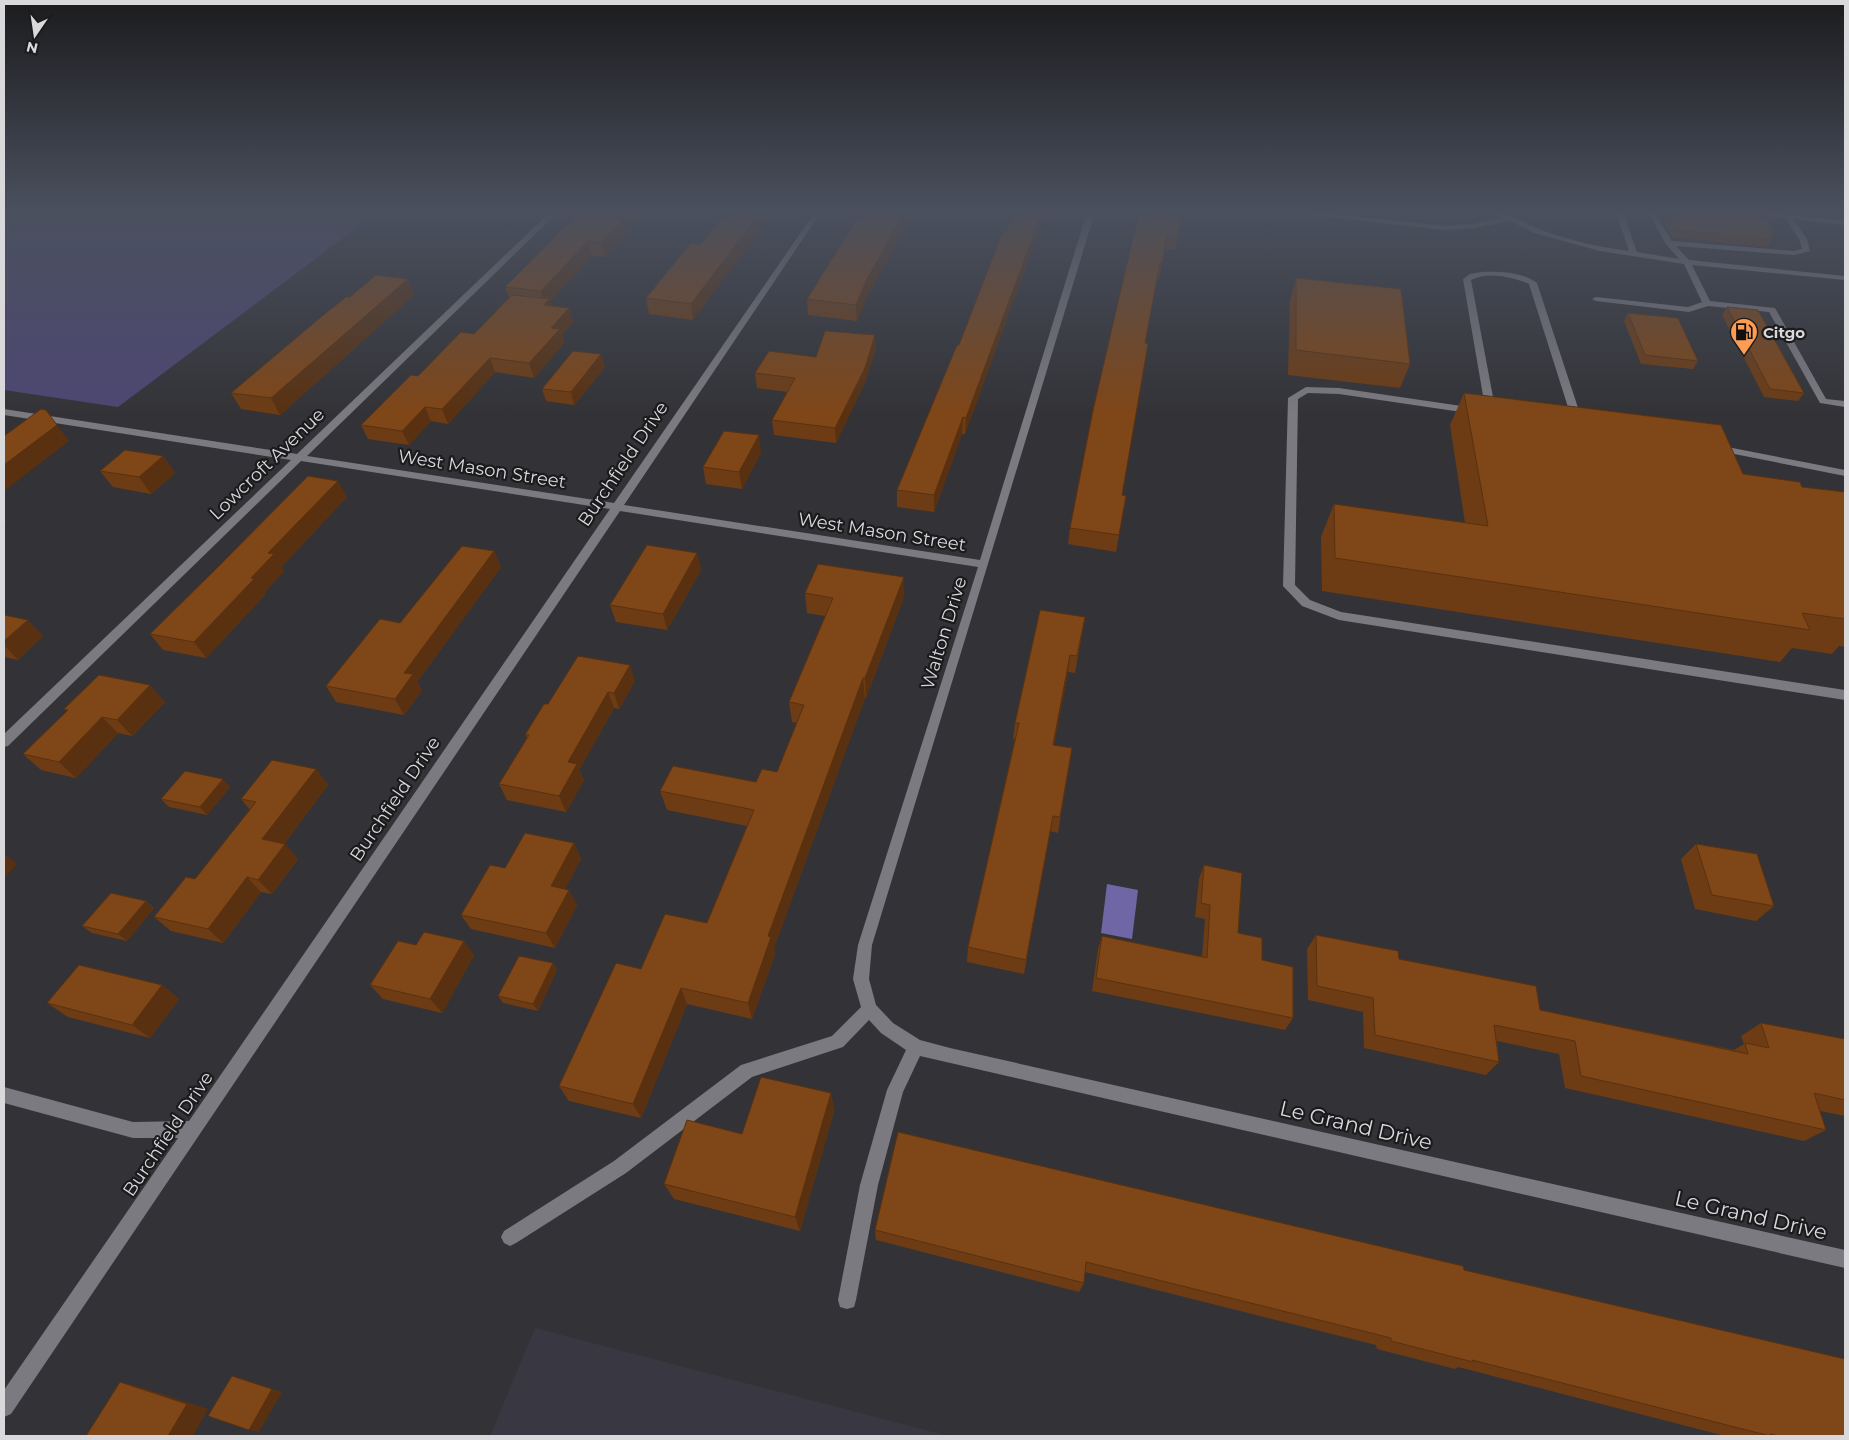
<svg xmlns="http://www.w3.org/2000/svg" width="1849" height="1440" viewBox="0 0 1849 1440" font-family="Montserrat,sans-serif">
	<rect width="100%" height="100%" fill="#333337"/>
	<path fill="#383742" d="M535 1328 948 1436H490Z"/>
	<path fill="#4d4773" d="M4 212H378L118 407 4 390Z"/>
	<path fill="#6f66a6" d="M1107 884 1138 890 1132 939 1101 933Z"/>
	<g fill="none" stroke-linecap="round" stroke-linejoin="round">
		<g fill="#7b7a80" fill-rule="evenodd">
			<path d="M550 212H558L307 456 614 503 815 212H821L624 505 980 560 1087 212H1095L872 945 869 979 876 1005 893 1023 920 1040 950 1048 1845 1250V1268L920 1056 903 1092 878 1185 856 1300 854 1307 847 1309 840 1307 838 1300 860 1185 887 1090 906 1050 881 1033 869 1020 843 1047 752 1077 626 1173 516 1243 510 1246 504 1243 501 1237 504 1231 614 1161 741 1065 832 1036 861 1007 853 979 858 945 978 567 620 511 11 1414 4 1417V1390L178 1138H133L4 1103V1087L133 1122 189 1121 610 509 301 461 8 746 4 747V734L291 460 4 415V409L297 454Z"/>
			<path d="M1297 212H1318L1445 226 1473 224 1503 218 1492 212C1508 211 1524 223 1539 229 1567 240 1599 247 1629 251L1616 212H1623L1637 252 1679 259 1665 243 1648 212H1654L1672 241 1794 251 1802 249 1799 239 1785 218 1748 214 1745 212H1765L1845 221V225L1793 219 1807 239 1810 251 1794 255 1676 246 1689 260 1845 276V280L1692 265 1710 301 1775 308 1826 399 1845 401V407L1820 403 1769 312 1708 306 1689 312 1596 301 1592 299 1596 297 1688 307 1702 302 1684 264 1600 251 1534 233 1510 221 1473 228 1445 230 1301 214Z"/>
			<path d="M1481 272C1498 271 1523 272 1537 283L1583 423 1581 425 1578 426 1573 423 1529 284C1513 277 1488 271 1471 280L1496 413 1491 416 1486 413 1463 279 1470 274Z"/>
			<path d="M1306 387 1339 388 1475 408 1480 411 1475 414 1339 394 1308 393 1298 399 1295 585 1310 600 1341 612 1845 690V700L1339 620 1302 606 1283 586 1288 398Z"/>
			<path d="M1717 445 1845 470V476L1714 450 1712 448Z"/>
		</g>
		<path fill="#9c97c2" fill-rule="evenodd" d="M1839 212H1845V216Z"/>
	</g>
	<g fill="#6d3c14">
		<path d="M580 212H646L605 257 592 256 550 301 551 306 569 308 573 322 562 335 564 343 534 378 495 372 448 424 431 421 409 445 368 439 361 425 418 376 474 334 509 298 505 287Z"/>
		<path d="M1139 212 1178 235 1175 250 1164 249 1159 278H1157L1145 343 1122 495 1126 496 1116 552 1068 544 1070 528Z"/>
		<path d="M1549 212H1591L1589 216Z"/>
		<path d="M1658 212H1761L1774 232 1772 236 1773 239 1768 247 1672 237Z"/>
		<path d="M1044 217 965 434H962L934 512 897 507V490L959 345 1006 232Z"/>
		<path d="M700 245 693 320 649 314 646 298Z"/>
		<path d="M1296 278 1410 364 1400 388 1288 375 1290 301Z"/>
		<path d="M414 295 280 415 241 409 231 393 350 297Z"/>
		<path d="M867 297 857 321 808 315 807 299Z"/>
		<path d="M1727 307 1804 393 1798 401 1764 397 1722 315Z"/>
		<path d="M1628 313 1698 361 1693 369 1641 364 1624 321Z"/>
		<path d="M876 349 865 382 836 443 774 435 772 420 788 392 757 388 755 373 816 357Z"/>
		<path d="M605 367 574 405 546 401 542 389Z"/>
		<path d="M1464 393 1743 474 1802 487 1845 492V647L1839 646 1832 654 1792 648 1780 662 1322 591 1321 537 1334 504 1465 523 1450 425Z"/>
		<path d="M761 452 742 489 706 484 703 467Z"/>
		<path d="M163 456 175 473 151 494 113 487 100 471Z"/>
		<path d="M347 497 282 566 284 571 264 593 265 595 206 658 163 650 150 634Z"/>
		<path d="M494 551 501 567 417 682 422 690 404 715 336 702 326 686 400 623Z"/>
		<path d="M697 553 701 570 667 630 616 622 610 605Z"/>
		<path d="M904 577V597L866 698H865L774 948 775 954 752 1019 687 1004 641 1118 569 1101 559 1086 641 969 707 923 747 826 667 810 660 791 756 782 777 772 797 723 792 722 789 702 825 616 807 613 805 593Z"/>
		<path d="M4 615 43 636 18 660 4 657Z"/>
		<path d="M1085 617 1075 673 1068 672 1054 745 1072 748 1058 833 1050 831 1024 974 967 962 968 947 1015 739H1013L1015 723Z"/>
		<path d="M635 681 619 709 614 708 579 770 584 780 566 812 507 800 499 784 527 738 525 735 548 704Z"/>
		<path d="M165 702 132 736 118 733 76 778 41 770 23 754 67 711 64 709Z"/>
		<path d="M316 769 328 785 284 844H285L298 859 272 894 261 892 223 943 171 931 154 917 195 879 250 810 241 799Z"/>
		<path d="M230 787 207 815 169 807 161 799Z"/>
		<path d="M574 843 581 859 565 889 577 905 555 948 471 929 461 915 505 868Z"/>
		<path d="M1696 844 1774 906 1756 921 1695 909 1681 859Z"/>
		<path d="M1204 865 1238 933 1262 960 1293 1018 1285 1030 1092 991 1098 949 1102 936 1202 957 1205 919 1195 917 1199 879Z"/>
		<path d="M146 901 154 908 127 941 92 933 82 926Z"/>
		<path d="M1316 935 1399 959 1540 1010 1734 1050 1744 1044 1741 1036 1761 1023 1845 1039V1116L1820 1111 1826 1130 1804 1141 1565 1088 1559 1054 1497 1041 1499 1062 1486 1075 1364 1048 1363 1012 1308 1000 1307 949Z"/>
		<path d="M416 945 474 955 442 1013 383 999 370 985Z"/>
		<path d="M553 963 557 970 538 1011 503 1003 498 996Z"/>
		<path d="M162 985 179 999 150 1038 68 1017 47 1003Z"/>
		<path d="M831 1093 834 1111 800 1231 674 1199 664 1184 742 1134Z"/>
		<path d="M875 1230 1464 1270 1845 1436H1725L1458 1367 1455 1369 1377 1349 1376 1345 1085 1272 1084 1283 1079 1292 876 1240Z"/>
	</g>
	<g fill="#593110">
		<path d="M630 212H646L605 257 601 243Z"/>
		<path d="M760 212H774L693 320 691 304Z"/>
		<path d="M905 212H914L867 297 857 321 856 305 866 281Z"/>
		<path d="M1042 212H1045L1044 217 965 434 966 418Z"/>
		<path d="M588 241 592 256 550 301 553 313 545 304 541 291Z"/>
		<path d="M408 279 414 295 280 415 271 398Z"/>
		<path d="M569 308 573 322 562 335 564 343 534 378 529 363 551 328Z"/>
		<path d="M875 335 876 349 865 382 836 443 835 428Z"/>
		<path d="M601 354 605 367 574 405 571 392Z"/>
		<path d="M490 358 495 372 448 424 442 409Z"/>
		<path d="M425 407 431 421 409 445 402 431Z"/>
		<path d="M963 417 962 434 934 512V495Z"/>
		<path d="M57 425 69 441 4 491V465Z"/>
		<path d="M759 435 761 452 742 489 739 472Z"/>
		<path d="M163 456 175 473 151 494 139 477Z"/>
		<path d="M338 481 347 497 282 566 284 571 264 593 265 595 206 658 194 642 251 578 268 553Z"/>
		<path d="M4 518 7 522 4 524Z"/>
		<path d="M494 551 501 567 417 682 422 690 404 715 395 699 404 673Z"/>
		<path d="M697 553 701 570 667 630 663 614Z"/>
		<path d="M904 577V597L866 698 865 678Z"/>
		<path d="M28 620 43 636 18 660 4 645V641Z"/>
		<path d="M1070 655 1068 672 1051 761 1053 745Z"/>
		<path d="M630 665 635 681 619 709 614 693Z"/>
		<path d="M863 678 865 698 774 948 775 954 752 1019 748 1003 768 936Z"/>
		<path d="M150 685 165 702 132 736 117 720Z"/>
		<path d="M608 692 614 708 579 770 584 780 566 812 559 796 568 762Z"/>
		<path d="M102 717 118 733 76 778 59 762Z"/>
		<path d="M316 769 328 785 276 854 262 839Z"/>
		<path d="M223 779 230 787 207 815 200 807Z"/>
		<path d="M574 843 581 859 559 901 551 886Z"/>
		<path d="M285 844 298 859 272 894 258 880Z"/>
		<path d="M4 854 17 864 4 878Z"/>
		<path d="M247 877 261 892 223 943 208 929Z"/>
		<path d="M569 890 577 905 555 948 546 933Z"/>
		<path d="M146 901 154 908 127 941 118 934Z"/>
		<path d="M464 941 474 955 442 1013 430 999Z"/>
		<path d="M553 963 557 970 538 1011 533 1004Z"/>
		<path d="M162 985 179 999 150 1038 132 1025Z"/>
		<path d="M681 988 687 1004 641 1118 633 1104Z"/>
		<path d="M831 1093 834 1111 800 1231 795 1217Z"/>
		<path d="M242 1379 282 1392 259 1432 249 1430Z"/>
		<path d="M120 1382 143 1388 208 1409 193 1436H168Z"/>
	</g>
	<g fill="#7f4617" stroke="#593110">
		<path d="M580 212H630L601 243 588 241 541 291 505 287Z"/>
		<path d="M727 212H760L691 304 646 298 691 243 700 245Z"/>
		<path d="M865 212H905L866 281 856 305 807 299 860 214H863Z"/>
		<path d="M1014 212H1042L966 418 963 417 934 495 897 490 957 345H959L1003 231 1006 232Z"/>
		<path d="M1139 212H1182L1178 235 1167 234 1162 263H1160L1145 343 1148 344 1122 495 1126 496 1119 535 1070 528 1093 410Z"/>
		<path d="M1666 212H1761L1774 232 1768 231 1773 239 1676 230Z"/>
		<path d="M376 275 408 279 271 398 231 393 321 317 346 297H350Z"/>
		<path d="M1296 278 1401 289 1410 364 1296 350Z"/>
		<path d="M512 295 549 299 544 305 569 308 551 328 560 329 529 363 490 358 442 409 425 407 402 431 361 425 411 375 418 376 461 332 474 334Z"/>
		<path d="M1727 307 1758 310 1804 393 1770 389Z"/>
		<path d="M1628 313 1678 318 1698 361 1645 355Z"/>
		<path d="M825 331 875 335 865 368 835 428 772 420 795 378 755 373 769 351 816 357Z"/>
		<path d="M573 351 601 354 571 392 542 389Z"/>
		<path d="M1464 393 1721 425 1743 474 1800 482 1802 487 1845 492V619L1802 613 1810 630 1335 558 1334 504 1488 526Z"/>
		<path d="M41 409 46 410 57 425 4 465V436Z"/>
		<path d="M724 431 759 435 739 472 703 467Z"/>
		<path d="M125 450 163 456 139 477 100 471Z"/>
		<path d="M308 476 338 481 268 553 274 554 251 578 254 579 194 642 150 634 217 568Z"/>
		<path d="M647 545 697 553 663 614 610 605Z"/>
		<path d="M462 546 494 551 404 673 413 674 395 699 326 686 380 619 400 623Z"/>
		<path d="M818 564 904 577 865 678H863L768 936 771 937 748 1003 681 988 633 1104 559 1086 616 963 641 969 665 914 707 923 754 810 660 791 673 766 756 782 762 769 777 772 804 705 789 702 833 598 805 593Z"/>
		<path d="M1040 610 1085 617 1077 656 1070 655 1053 745 1072 748 1060 817 1053 816 1026 960 968 947 1019 723H1015Z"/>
		<path d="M4 615 28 620 4 641Z"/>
		<path d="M578 656 630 665 614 693 608 692 568 762 577 764 559 796 499 784 529 735H525L544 704H548Z"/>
		<path d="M99 675 150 685 117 720 102 717 59 762 23 754 68 710 64 709Z"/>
		<path d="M272 760 316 769 262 839 285 844 258 880 247 877 208 929 154 917 186 877 195 879 256 802 241 799Z"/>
		<path d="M185 771 223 779 200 807 161 799Z"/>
		<path d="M525 833 574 843 551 886 569 890 546 933 461 915 490 865 505 868Z"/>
		<path d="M1696 844 1757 854 1774 906 1712 895Z"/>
		<path d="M1204 865 1242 873 1238 933 1262 938V960L1293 967V1018L1096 978 1102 936 1207 958 1210 905 1201 903Z"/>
		<path d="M111 893 146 901 118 934 82 926Z"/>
		<path d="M424 932 464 941 430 999 370 985 398 941 416 945Z"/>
		<path d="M1316 935 1398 951 1399 959 1536 986 1540 1010 1748 1054 1745 1043 1769 1048 1761 1023 1845 1039V1100L1814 1093 1826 1130 1581 1076 1575 1041 1494 1025 1499 1062 1375 1035 1373 998 1317 986Z"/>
		<path d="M519 956 553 963 533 1004 498 996Z"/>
		<path d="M79 965 162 985 132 1025 47 1003Z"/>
		<path d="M761 1077 831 1093 795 1217 664 1184 687 1120 742 1134Z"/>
		<path d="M898 1132 1463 1266 1464 1270 1845 1359V1436H1779L1770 1434V1436L1472 1360 1473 1362 1391 1341V1338L1086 1262 1084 1283 875 1230Z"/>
		<path d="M232 1376 272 1389 249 1430 208 1416Z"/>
		<path d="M120 1382 187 1404 168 1436H86Z"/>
	</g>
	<linearGradient id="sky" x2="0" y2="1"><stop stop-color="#1c1c1e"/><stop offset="0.51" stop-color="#4a505e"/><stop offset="1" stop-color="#4a505e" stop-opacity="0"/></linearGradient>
	<rect width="1849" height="413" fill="url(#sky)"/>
	<defs>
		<symbol id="fuel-pin" viewBox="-11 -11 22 30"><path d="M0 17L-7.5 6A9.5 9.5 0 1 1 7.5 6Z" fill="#fd9d54" stroke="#1b1b1d"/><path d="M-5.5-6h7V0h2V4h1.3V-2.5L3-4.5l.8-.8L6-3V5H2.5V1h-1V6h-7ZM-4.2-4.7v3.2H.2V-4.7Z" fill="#111"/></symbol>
	</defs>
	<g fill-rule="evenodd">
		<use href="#fuel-pin" x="1728" y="316" width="32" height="43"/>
	</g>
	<g text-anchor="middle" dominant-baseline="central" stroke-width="4.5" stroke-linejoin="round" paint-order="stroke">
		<g font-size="15" font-weight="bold" fill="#d9d9dc" stroke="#1b1b1d" text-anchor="start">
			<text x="1763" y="332">Citgo</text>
		</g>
		<g font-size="18" fill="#d9d9dc" stroke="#1b1b1d">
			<text transform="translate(267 464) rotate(-44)">Lowcroft Avenue</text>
			<text transform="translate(623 464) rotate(-56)">Burchfield Drive</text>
			<text transform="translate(482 469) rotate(9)">West Mason Street</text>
			<text transform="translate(882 532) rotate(9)">West Mason Street</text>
			<text transform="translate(944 633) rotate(-73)">Walton Drive</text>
			<text transform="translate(395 799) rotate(-56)">Burchfield Drive</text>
			<text transform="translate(168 1134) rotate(-56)">Burchfield Drive</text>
		</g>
		<g font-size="21" fill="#d9d9dc" stroke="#1b1b1d">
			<text transform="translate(1356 1125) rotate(13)">Le Grand Drive</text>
			<text transform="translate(1751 1215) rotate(13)">Le Grand Drive</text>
		</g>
	</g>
	<rect width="1849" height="1440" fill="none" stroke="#d9d9dc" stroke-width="10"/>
	<g transform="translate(35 35) rotate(193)" stroke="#1b1b1d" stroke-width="4" paint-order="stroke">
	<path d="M0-4L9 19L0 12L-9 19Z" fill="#d9d9dc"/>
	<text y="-8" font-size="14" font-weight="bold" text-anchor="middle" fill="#d9d9dc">N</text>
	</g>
</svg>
